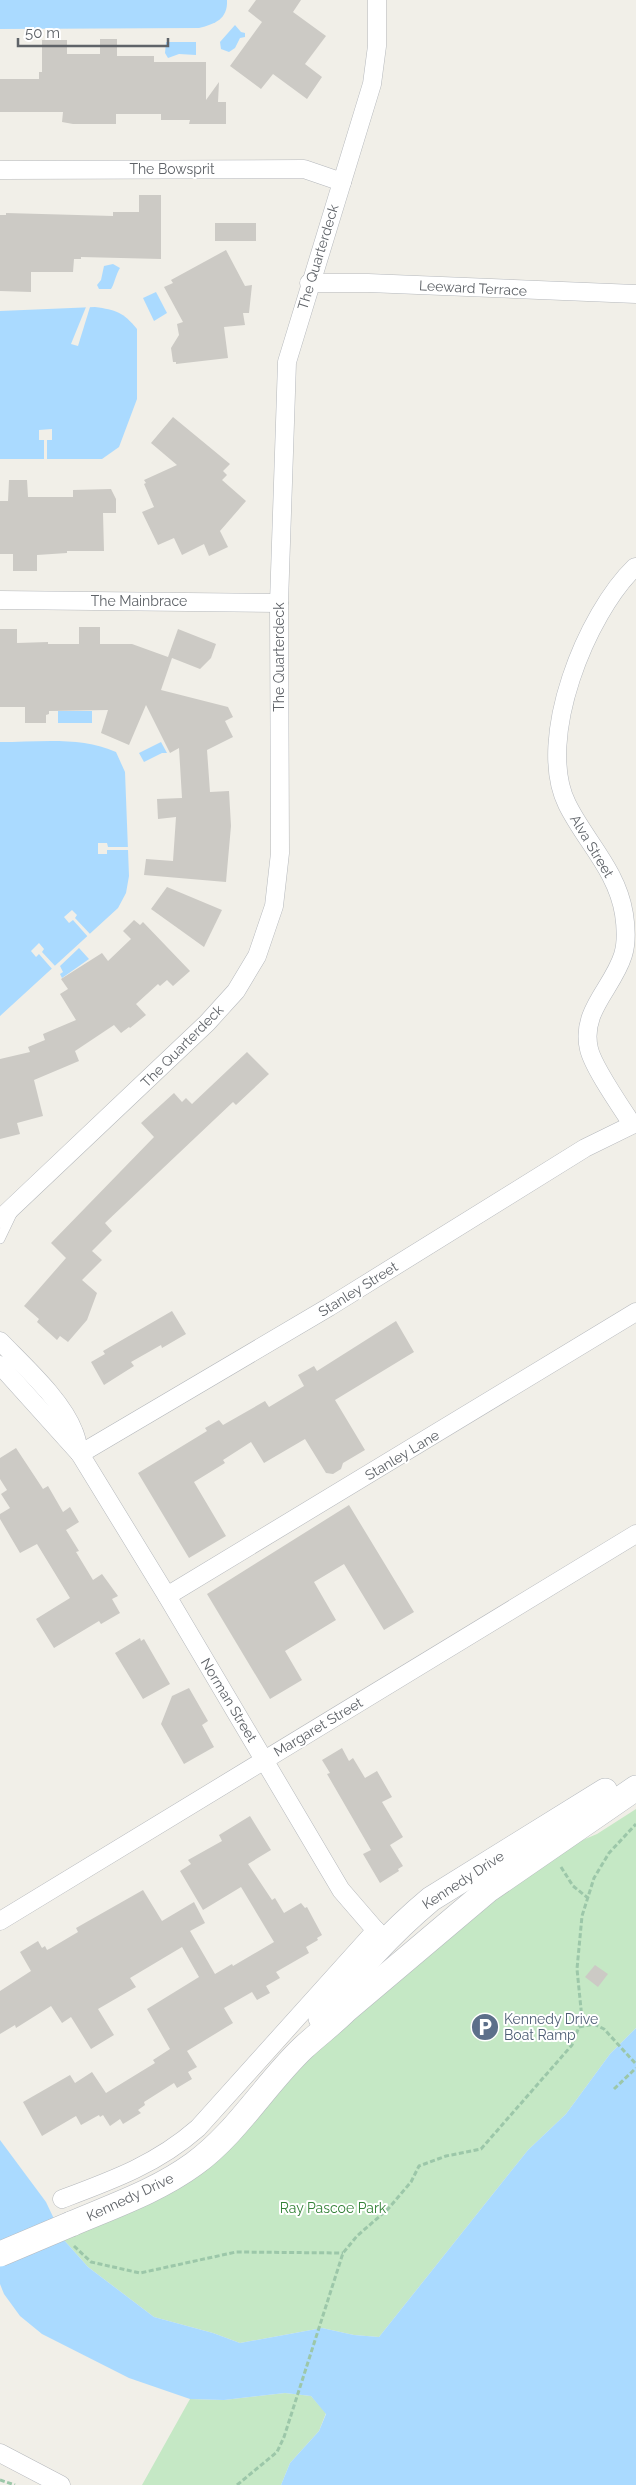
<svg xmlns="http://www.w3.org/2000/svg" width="636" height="2485" viewBox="0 0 636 2485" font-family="Raleway,sans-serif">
	<rect width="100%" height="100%" fill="#f1efe8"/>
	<g fill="#c5e8c5">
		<path d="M636 1809V2028L610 2054 566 2114 528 2150 379 2337 354 2335 322 2328 240 2343 213 2333 154 2317 88 2267 64 2240 165 2196 212 2165 353 2011 481 1905 578 1842 597 1834Z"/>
		<path d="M285 2393 311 2396 326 2413 319 2431 290 2463 281 2485H142L190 2399 224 2400Z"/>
	</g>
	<g fill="#aadaff">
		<path d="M0 0H227C228 19 215 24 199 28L0 29Z"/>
		<path d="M235 25 241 32 245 33V37L240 38 235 48 229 52 221 49 220 42Z"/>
		<path d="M166 42H196V55L179 54 168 58 165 53Z"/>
		<path d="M113 264 120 268C116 274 114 285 111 289H99L97 285 101 280 104 266Z"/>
		<path d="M156 292 167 313 154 321 143 298Z"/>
		<path d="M95 307C116 310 123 312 137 329V399L119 447 102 459H0V311Z"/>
		<rect x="58" y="711" width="34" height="12"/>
		<path d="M0 742C38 742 81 736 116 752L125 772 129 876 126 893 118 908 0 1016Z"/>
		<path d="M161 742 167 753H162L144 762 139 753Z"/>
		<path d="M79 948 89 959 62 978 60 974 63 972 60 966Z"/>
		<path d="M636 2028V2485H281L290 2463 319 2431 326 2414 311 2396 285 2393 224 2400 190 2399 129 2378 42 2334 20 2316 4 2294 0 2284V2140L46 2202 64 2240 88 2267 154 2317 213 2333 240 2343 322 2328 354 2335 379 2337 528 2150 566 2114 610 2054Z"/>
	</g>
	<g fill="#f1efe8">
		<path d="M86 307H90L78 346 71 344Z"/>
		<path d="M52 429V440H47V460H44V440H39V430Z"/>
		<path d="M98 843H107L108 847H131V850H107V854H98Z"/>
		<path d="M72 910 77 915 75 918 91 935 89 938 73 920 69 923 64 917Z"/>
		<path d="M39 943 44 949 42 952 56 967 53 970 39 954 36 957 31 951Z"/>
	</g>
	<g fill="#cccac5">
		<path d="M256 0H301L293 12 326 36 305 64 322 77 307 99 273 74 261 89 230 66 262 22 248 11Z"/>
		<path d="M100 39H117V56H154V62H206V100L219 82 218 102H226V124H189L190 120H161V114H116V124H73L62 122 63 112H0V79H39V72H42V40H67V54H100Z"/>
		<path d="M139 195H161V259L81 257V259H74L73 272H31V292L0 291V215H6V213L113 216V212H139Z"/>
		<rect x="215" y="223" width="41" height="18"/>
		<path d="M226 250 245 286 252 285 249 313H243L245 325 224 327 228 358 176 364V362H173L171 348 179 335 177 324 183 322 164 287 173 283 171 280Z"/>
		<path d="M173 417 230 464 223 471 227 475 222 480 246 501 220 531 228 547 209 556 204 544 182 555 174 538 158 545 142 512 154 507 144 484 146 483 144 480 177 465 151 443Z"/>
		<path d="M9 480H27L28 497H73V490L111 489 116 499V513H103L104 551H67V553L37 555V571H13V554H0V501H8Z"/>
		<path d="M79 627H100V644H132L168 657 178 629 216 644 211 658 200 669 172 658 161 690 228 707 233 717 225 721 233 737 207 750 210 792 229 791 231 826 226 882 144 875 146 859 173 861 176 817 158 819 157 799 182 798 179 748 170 753 146 705 129 745 101 733 108 710 49 711V714L46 715V723H25V707H0V629H17V643L48 642V644H79Z"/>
		<path d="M167 887 222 910 204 947 151 909Z"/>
		<path d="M134 920 140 925 143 922 190 971 173 986 167 980 160 986 158 984 136 1004 146 1015 130 1028 129 1027 121 1033 114 1025 75 1051 79 1061 34 1080 43 1116 17 1123 20 1134 0 1139V1059L30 1052 28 1047 45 1040 43 1034 76 1020 60 994 68 989 61 979 102 953 108 961 131 939 123 931Z"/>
		<path d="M247 1052 269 1074 236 1105 233 1102 105 1223 112 1231 92 1251 102 1260 82 1280 97 1293 87 1320 68 1342 60 1336 57 1340 37 1322 39 1319 24 1306 66 1258 51 1243 154 1137 141 1123 174 1093 182 1102 186 1098 192 1104Z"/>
		<path d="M172 1311 186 1334 162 1348 161 1345 131 1362 134 1366 104 1385 91 1362 105 1354 103 1351Z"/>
		<path d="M396 1321 414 1352 335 1400 365 1450 343 1463 341 1469 333 1474 326 1473 305 1439 264 1463 251 1442 223 1460 225 1463 194 1482 226 1536 189 1558 138 1473 207 1431 205 1428 219 1420 223 1425 265 1401 269 1407 304 1386 298 1375 314 1366 317 1371Z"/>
		<path d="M16 1448 43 1489 48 1486 63 1512 70 1507 79 1522 66 1530 79 1551 76 1552 93 1580 102 1574 118 1596 112 1599 120 1613 101 1624 99 1621 54 1648 36 1619 70 1598 37 1544 20 1553 0 1519V1514L10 1508 1 1494 7 1490 0 1479V1458Z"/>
		<path d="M349 1505 414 1612 384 1630 344 1564 314 1582 336 1620 285 1651 302 1680 270 1699 207 1594Z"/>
		<path d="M140 1638 141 1641 144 1639 170 1684 143 1699 115 1653Z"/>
		<path d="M189 1688 208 1721 202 1725 214 1747 184 1764 161 1724 172 1696Z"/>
		<path d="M342 1748 349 1761 353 1758 365 1778 377 1771 392 1797 382 1802 403 1837 390 1845 403 1866 398 1869 399 1871 380 1883 363 1854 371 1850 327 1774 330 1773 322 1760Z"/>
		<path d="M250 1816 271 1850 248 1864 272 1900 275 1898 284 1913 301 1903 305 1908 307 1907 322 1935 317 1938 318 1940 306 1947 309 1953 276 1972 280 1978 266 1986 270 1993 257 2000 252 1992 224 2008 233 2023 187 2051 197 2067 188 2072 192 2079 177 2088 174 2083 144 2102 145 2105 138 2110 141 2113 123 2124 120 2119 110 2126 103 2115 100 2117 99 2115 81 2125 76 2116 42 2136 23 2102 70 2075 75 2083 92 2072 106 2093 155 2063 153 2060 170 2049 147 2009 199 1977 182 1947 130 1978 136 1987 98 2009 114 2035 91 2049 71 2017 62 2023 51 2006 16 2028 15 2025 0 2034V1991L31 1971 20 1952 38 1941 42 1948 45 1946 47 1950 51 1948 78 1932 76 1928 143 1890 162 1921 194 1902 205 1923 190 1931 215 1974 232 1964 233 1966 274 1942 241 1887 203 1910 180 1871 191 1864 188 1860 222 1841 219 1835Z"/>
		<path d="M595 1965 608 1974 598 1987 585 1977Z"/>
	</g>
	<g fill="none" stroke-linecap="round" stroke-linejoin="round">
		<defs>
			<path id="lane" d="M0 1239 12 1214"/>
			<g id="street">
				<path d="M0 170 304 169 342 182"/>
				<path d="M309 283H368L636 294"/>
				<path d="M0 600 279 603"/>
				<path d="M632 1124C621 1107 593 1067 589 1049 580 1011 613 988 623 955 627 942 626 927 624 914 617 870 585 841 567 804 535 739 587 613 635 567"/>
				<path d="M0 1219 207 1023 236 991 257 956 274 906 280 853 279 603 287 362 372 84 377 46V0"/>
				<path d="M0 1341C24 1366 62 1400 74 1432 77 1439 78 1447 80 1454L167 1596 341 1890 385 1941"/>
				<path d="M0 1365 80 1454"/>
				<path d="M80 1454 329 1307 585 1148 636 1123"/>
				<path d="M167 1596 636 1312"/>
				<path d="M0 1921 636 1534"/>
				<path d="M62 2199C113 2180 157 2164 198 2128L376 1930"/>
				<path d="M0 2453 61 2485"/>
			</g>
			<g id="secondary">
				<path d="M321 2018C353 1974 389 1934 431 1899L605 1791"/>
				<path d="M71 2224C113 2206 157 2191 194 2164 237 2133 265 2084 303 2048 317 2035 332 2024 346 2010L488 1890 636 1788"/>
			</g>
		</defs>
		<use href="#lane" stroke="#b5b8bc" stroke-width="10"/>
		<use href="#street" stroke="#b5b8bc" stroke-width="19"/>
		<use href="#secondary" stroke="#b6babf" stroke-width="26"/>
		<g stroke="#9cc7a9" stroke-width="3" stroke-dasharray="5 2.5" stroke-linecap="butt">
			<path d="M561 1867 573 1886 588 1898"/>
			<path d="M579 2027 594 2024 604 2029 636 2064"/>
			<path d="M614 2089 636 2068"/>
			<path d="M74 2246 91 2262 140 2273 236 2252 343 2253"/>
			<path d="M0 2480 15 2485"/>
			<path d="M237 2485 277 2452 284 2437 343 2253 357 2236 388 2209 411 2182 419 2166 446 2156 481 2149 572 2045 582 2019 577 1969 582 1916 594 1878 609 1853 636 1824"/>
		</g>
		<use href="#lane" stroke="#fff" stroke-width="9"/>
		<use href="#street" stroke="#fff" stroke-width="18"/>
		<use href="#secondary" stroke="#fff" stroke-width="25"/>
		<defs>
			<path id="secondary-bridge" d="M0 2254 71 2224"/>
		</defs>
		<use href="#secondary-bridge" stroke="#b6babf" stroke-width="26" stroke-linecap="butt"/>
		<use href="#secondary-bridge" stroke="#fff" stroke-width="25"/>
	</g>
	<defs>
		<symbol id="parking-disc" viewBox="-11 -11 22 22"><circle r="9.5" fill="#5c6f8a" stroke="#fff"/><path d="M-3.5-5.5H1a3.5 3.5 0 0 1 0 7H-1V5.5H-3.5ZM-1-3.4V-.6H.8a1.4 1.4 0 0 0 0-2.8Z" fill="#fff"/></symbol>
	</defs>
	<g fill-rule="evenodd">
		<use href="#parking-disc" x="469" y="2011" width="32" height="32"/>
	</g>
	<g text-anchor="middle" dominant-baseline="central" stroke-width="4" stroke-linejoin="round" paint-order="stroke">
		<g font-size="14" fill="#5f6368" stroke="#fff">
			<text x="172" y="169">The Bowsprit</text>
			<text transform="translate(318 257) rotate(-73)">The Quarterdeck</text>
			<text transform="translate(473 288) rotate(3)">Leeward Terrace</text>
			<text x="139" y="601">The Mainbrace</text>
			<text transform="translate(279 657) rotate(-90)">The Quarterdeck</text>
			<text transform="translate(592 846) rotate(59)">Alva Street</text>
			<text transform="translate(182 1046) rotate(-45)">The Quarterdeck</text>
			<text transform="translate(358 1289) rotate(-32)">Stanley Street</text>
			<text transform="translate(402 1455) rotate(-31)">Stanley Lane</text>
			<text transform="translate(229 1700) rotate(59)">Norman Street</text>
			<text transform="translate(318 1727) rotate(-31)">Margaret Street</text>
			<text transform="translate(463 1880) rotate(-33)">Kennedy Drive</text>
			<text transform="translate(130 2197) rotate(-25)">Kennedy Drive</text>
		</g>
		<g font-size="14" fill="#4e5e75" stroke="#fff" text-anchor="start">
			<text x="504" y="2019">Kennedy Drive<tspan x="504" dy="16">Boat Ramp</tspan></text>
		</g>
		<g font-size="14" fill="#348238" stroke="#fff">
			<text x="333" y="2208">Ray Pascoe Park</text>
		</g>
	</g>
	<path d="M18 38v8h150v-8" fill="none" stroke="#5f6368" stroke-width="2.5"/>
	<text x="25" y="38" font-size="15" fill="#5f6368" stroke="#ffffff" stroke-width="4" paint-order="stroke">50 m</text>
</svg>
